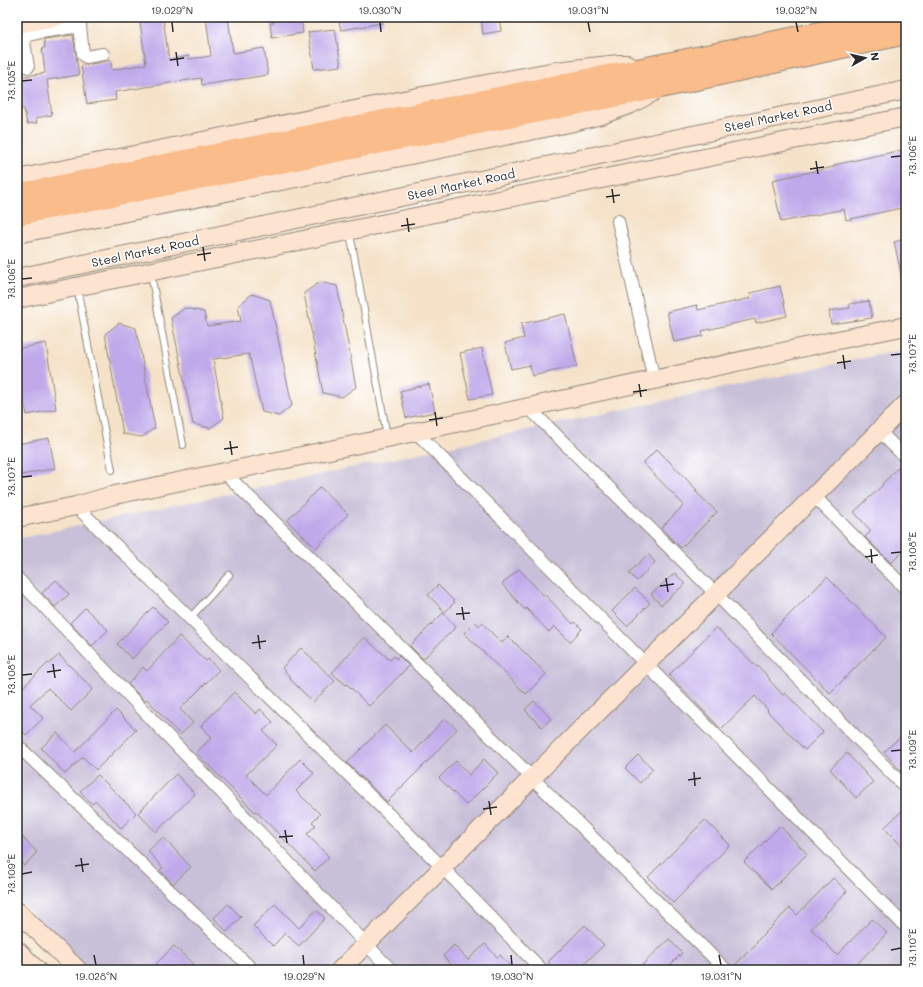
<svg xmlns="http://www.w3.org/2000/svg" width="923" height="987" viewBox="0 0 923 987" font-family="Mali,sans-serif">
	<rect width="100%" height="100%" fill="#fff"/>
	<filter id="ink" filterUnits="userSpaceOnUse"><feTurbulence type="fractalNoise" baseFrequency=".025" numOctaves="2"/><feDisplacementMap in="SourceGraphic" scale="8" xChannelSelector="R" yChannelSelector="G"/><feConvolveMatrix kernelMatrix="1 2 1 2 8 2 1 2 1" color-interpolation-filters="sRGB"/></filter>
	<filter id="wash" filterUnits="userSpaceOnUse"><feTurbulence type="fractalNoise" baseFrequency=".012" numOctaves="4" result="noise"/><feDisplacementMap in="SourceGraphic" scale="16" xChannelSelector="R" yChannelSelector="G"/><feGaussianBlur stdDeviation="0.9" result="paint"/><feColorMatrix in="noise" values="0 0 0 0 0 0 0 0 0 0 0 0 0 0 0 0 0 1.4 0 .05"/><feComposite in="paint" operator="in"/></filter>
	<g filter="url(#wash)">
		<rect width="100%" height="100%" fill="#f5e2c8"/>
		<path fill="#c8bfd8" d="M906 349V970H88L17 899V539Z"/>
		<g id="blocks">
			<g fill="#bfa9ea">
				<path d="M206 17H228L233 53 264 48 268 75 202 85 201 78 115 92 116 100 87 104 81 66 111 60 112 70 146 64 140 22 163 18 169 60 189 56V59L211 56Z"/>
				<path d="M273 17H301L303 33 272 38 270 23H274Z"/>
				<path d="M338 17H382L383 23 341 30Z"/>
				<path d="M481 17H499L501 31 483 34Z"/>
				<path d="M335 29 341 66 314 69 308 32Z"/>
				<path d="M73 35 79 75 47 80 52 115 36 118 37 123 27 124 24 109H20L18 96 22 95 19 77 45 73 42 48H45L44 39Z"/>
				<path d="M906 149V207L846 220 844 209 781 222 772 180 834 167V165Z"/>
				<path d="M906 239V277H902L894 242Z"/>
				<path d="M320 282 337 286 356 387 342 397 323 393 304 293Z"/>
				<path d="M780 286 787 316 756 323 755 319 702 331 703 336 674 342 667 312 697 305 698 310 751 298 750 293Z"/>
				<path d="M252 294 270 300 292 405 279 416 262 412 249 354 213 359 224 418 210 428 193 424 171 318 185 308 204 312 207 326 241 321 238 306Z"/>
				<path d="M869 301 872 318 831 324 829 311 850 308 849 304Z"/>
				<path d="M565 314 577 366 532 376 530 365 511 369 505 343 524 338 521 324Z"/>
				<path d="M119 323 136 328 155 428 142 437 123 434 105 334Z"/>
				<path d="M46 343 56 409 27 415 20 382 17 383V349Z"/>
				<path d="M482 348 492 395 470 399 460 353Z"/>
				<path d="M429 384 435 412 406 418 400 391Z"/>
				<path d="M49 438 55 468 17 476V444Z"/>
				<path d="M657 449 697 490 695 491 717 512 681 548 661 528 684 505 643 463Z"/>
				<path d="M901 465 906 471V549L891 563 865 537 871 531 854 512 883 485 882 484Z"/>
				<path d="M320 487 348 514 316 548 287 521Z"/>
				<path d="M648 554 655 562 637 581 629 573Z"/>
				<path d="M519 569 543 595 544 594 573 624 575 622 582 629 570 642 554 626 549 632 526 608 525 610 502 584Z"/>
				<path d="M675 573 685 584 661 605 651 594Z"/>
				<path d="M827 577 886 637 830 693 771 633Z"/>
				<path d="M56 580 69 594 55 607 42 593Z"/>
				<path d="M438 585 455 602 445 612 428 595Z"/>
				<path d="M635 588 650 603 627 626 612 611Z"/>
				<path d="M153 607 168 622 132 659 117 644Z"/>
				<path d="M85 608 108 630 92 646 70 623Z"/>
				<path d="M443 613 456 627 423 659 410 646Z"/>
				<path d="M475 622 480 626 482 623 502 643 508 636 546 674 526 694 464 633Z"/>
				<path d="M716 627 757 667 758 666 770 679 769 680 783 695 785 693 823 732 805 750 767 711 768 710 755 696 721 729 669 675Z"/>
				<path d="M179 636 206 661 208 659 219 670 180 709 193 723 180 735 147 699 145 701 128 684 143 667 147 671Z"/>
				<path d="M364 637 390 660 394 656 397 659 399 656 409 666 369 706 347 684 346 685 332 673Z"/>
				<path d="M301 648 335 681 313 702 290 679 291 678 282 668Z"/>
				<path d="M59 655 93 689 71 711 48 688 30 705 43 718 26 735 17 725V693L48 663 49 664Z"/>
				<path d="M234 692 256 714 260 709 273 722 263 731 277 745 246 775 266 795 300 759 314 773 296 791 320 814 312 822 316 825 307 834 329 857 315 871 256 811 255 812 196 753 212 737 201 726Z"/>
				<path d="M534 701 551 719 542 727 525 710Z"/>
				<path d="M116 710 136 730 96 770 83 757 65 774 41 748 57 733 75 752Z"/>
				<path d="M445 718 457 729 426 763 387 802 347 763 385 725 413 753Z"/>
				<path d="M906 732V777L884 752Z"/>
				<path d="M847 753 873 782 856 798 830 769Z"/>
				<path d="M638 755 653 769 640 783 625 768Z"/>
				<path d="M484 759 498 773 466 805 439 778 456 761 469 775Z"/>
				<path d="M176 774 195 794 156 832 138 813Z"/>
				<path d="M98 775 136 813 121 828 96 801 92 804 80 791Z"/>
				<path d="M906 807V850L884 828Z"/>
				<path d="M705 820 730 845 673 903 648 877Z"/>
				<path d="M780 826 807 854 772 889 744 862Z"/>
				<path d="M17 832 37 852 24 866 17 859Z"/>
				<path d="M163 837 191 867 173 884 160 870 163 868 148 851Z"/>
				<path d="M833 878 847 891 811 929 837 955 872 919 887 933 851 970H733V967L757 943 756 942 790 908 797 915Z"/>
				<path d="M228 904 241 917 227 932 214 918Z"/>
				<path d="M275 904 299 928 316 910 325 918 299 946 285 933 273 946 253 926Z"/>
				<path d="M585 925 604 945 578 970H556L548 962Z"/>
				<path d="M669 939 682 953 665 970H637Z"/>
				<path d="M485 944 497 957 500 955 514 970H457L443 956 454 945 468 960Z"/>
				<path d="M174 946 199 970H150Z"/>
			</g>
		</g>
	</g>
	<g filter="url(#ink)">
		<use href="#blocks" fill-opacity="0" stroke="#90867a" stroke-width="1"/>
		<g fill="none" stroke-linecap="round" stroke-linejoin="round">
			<defs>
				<g id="lane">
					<path d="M350 233 387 436"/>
					<path d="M151 274 183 445"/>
					<path d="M77 287 112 470"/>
					<path d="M190 618 229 575"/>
				</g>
				<g id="street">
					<path d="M79 17 83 54 86 57 103 54"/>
					<path d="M22 30 28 67"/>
					<path d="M17 38 41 32 80 26"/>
					<path d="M618 221 654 380"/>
					<path d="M528 407 716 594 906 788"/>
					<path d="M415 431 906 927"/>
					<path d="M879 431 906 458"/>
					<path d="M224 472 726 970"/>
					<path d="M814 496 906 589"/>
					<path d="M76 506 442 867 542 970"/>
					<path d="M17 578 366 944 391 970"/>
					<path d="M17 745 253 970"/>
				</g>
				<g id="secondary">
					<path d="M17 24 56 17"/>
					<path d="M17 179 423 96 556 71 619 64H627"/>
					<path d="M17 234 569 123 601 115 631 104 653 92"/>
					<path d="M17 278 906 90"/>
					<path d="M17 299 464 207 906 117"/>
					<path d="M17 518 76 506 110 496 387 438 828 342 906 326"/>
					<path d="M17 911 78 970"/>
					<path d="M17 950 37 970"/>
					<path d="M340 970 906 404"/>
				</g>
				<g id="highway">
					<path d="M17 195 900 17"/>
					<path d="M17 214 665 86 906 33"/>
				</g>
			</defs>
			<use href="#lane" stroke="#90867a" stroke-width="8"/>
			<use href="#street" stroke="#90867a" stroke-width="14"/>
			<use href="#secondary" stroke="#90867a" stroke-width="20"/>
			<use href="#highway" stroke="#90867a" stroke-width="24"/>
			<use href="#lane" stroke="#fff" stroke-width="6"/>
			<use href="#street" stroke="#fff" stroke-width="12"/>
			<use href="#secondary" stroke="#fde4d0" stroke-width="18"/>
			<use href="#highway" stroke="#f9bc8a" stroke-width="22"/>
		</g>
	</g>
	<path fill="none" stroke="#2b2b2b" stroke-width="1.5" d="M172 22 173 32M380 22 381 32M588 22 590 32M796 22 798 32M176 52 178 66M170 60 184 58M22 81 32 80M891 157 901 156M816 161 818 174M810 169 824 167M612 189 614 203M606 197 620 195M407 218 409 232M401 226 415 224M203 247 205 261M197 255 211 253M22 279 32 278M843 355 845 369M891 355 901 354M837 363 851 361M639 384 641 397M633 392 647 390M435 412 437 426M429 420 443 418M230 441 232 455M224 449 238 447M22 477 32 476M871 549 872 563M891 553 901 552M865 557 878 555M666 578 668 592M660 586 674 584M462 607 464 620M456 614 470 613M258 635 260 649M252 643 266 641M53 664 55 678M47 672 61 670M22 675 32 674M891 751 901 750M694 772 695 786M688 780 701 778M489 801 491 815M483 809 497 807M285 830 287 843M279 837 293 836M81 858 83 872M75 866 89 864M22 874 32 872M891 950 901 948M94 955 96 965M303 955 304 965M511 955 512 965M719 955 721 965"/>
	<g text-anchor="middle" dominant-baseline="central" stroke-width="3" stroke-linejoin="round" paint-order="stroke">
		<g font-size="12" fill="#2b2b2b" stroke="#fff">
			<text transform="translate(778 116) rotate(-12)">Steel Market Road</text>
			<text transform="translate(461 184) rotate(-12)">Steel Market Road</text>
			<text transform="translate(145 251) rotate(-12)">Steel Market Road</text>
		</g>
	</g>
	<rect width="923" height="987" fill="none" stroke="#fff" stroke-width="44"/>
	<g transform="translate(865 58) rotate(82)" stroke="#ffffff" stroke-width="3" paint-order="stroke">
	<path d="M0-3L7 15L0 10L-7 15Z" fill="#2b2b2b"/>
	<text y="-6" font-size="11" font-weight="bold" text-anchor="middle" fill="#2b2b2b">N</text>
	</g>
	<rect x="22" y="22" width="879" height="943" fill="none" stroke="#2b2b2b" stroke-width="1.5"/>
	<g font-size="10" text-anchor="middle" fill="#2b2b2b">
		<text x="172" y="14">19.029°N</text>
		<text x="380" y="14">19.030°N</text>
		<text x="588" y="14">19.031°N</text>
		<text x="796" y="14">19.032°N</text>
		<text transform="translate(11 81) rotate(-90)" y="4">73.105°E</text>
		<text transform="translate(912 156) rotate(-90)" y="4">73.106°E</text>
		<text transform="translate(11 279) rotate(-90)" y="4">73.106°E</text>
		<text transform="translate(912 354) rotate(-90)" y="4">73.107°E</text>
		<text transform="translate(11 477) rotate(-90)" y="4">73.107°E</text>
		<text transform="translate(912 552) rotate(-90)" y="4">73.108°E</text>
		<text transform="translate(11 675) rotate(-90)" y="4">73.108°E</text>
		<text transform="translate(912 750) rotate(-90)" y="4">73.109°E</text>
		<text transform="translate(11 874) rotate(-90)" y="4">73.109°E</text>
		<text transform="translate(912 948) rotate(-90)" y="4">73.110°E</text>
		<text x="96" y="980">19.028°N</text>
		<text x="304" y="980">19.029°N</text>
		<text x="512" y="980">19.030°N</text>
		<text x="721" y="980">19.031°N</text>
	</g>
</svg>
